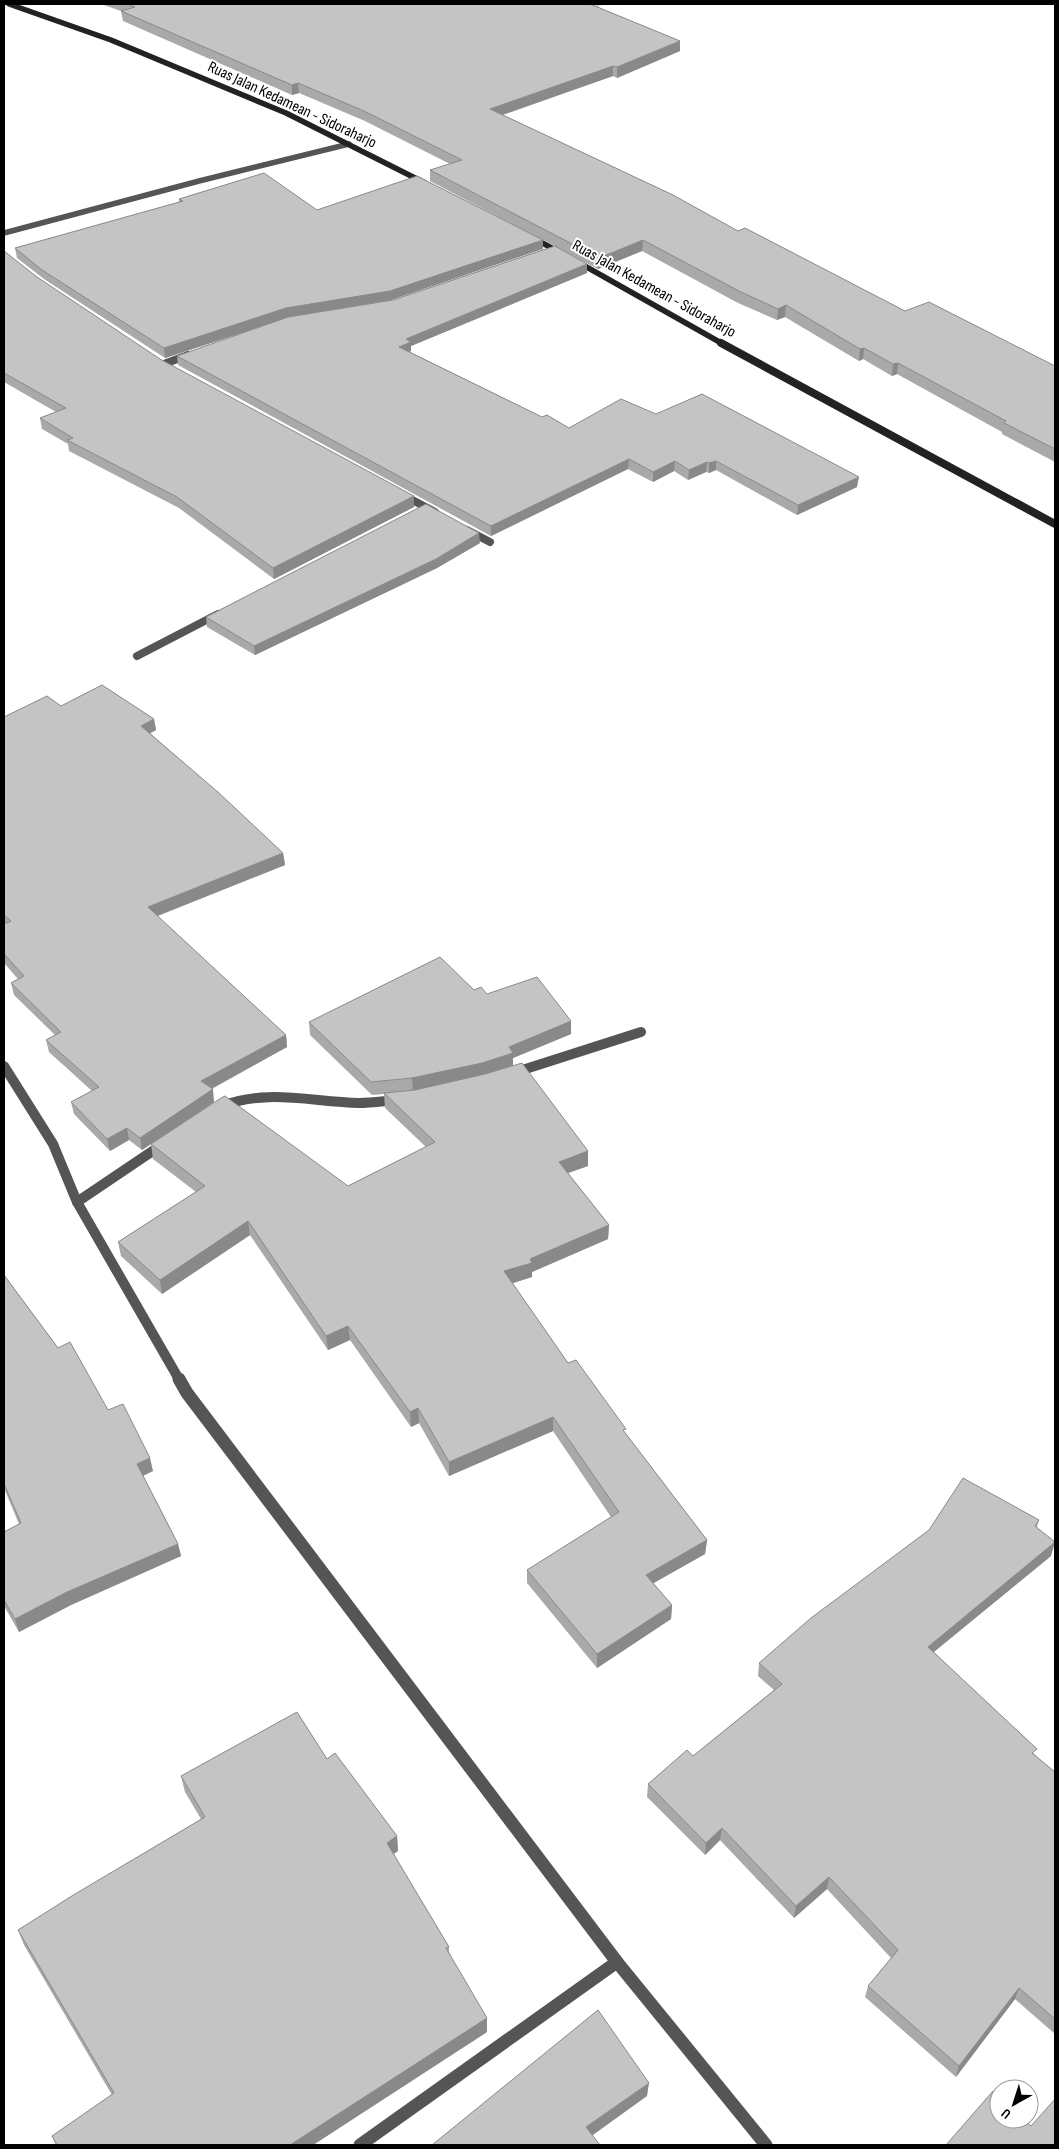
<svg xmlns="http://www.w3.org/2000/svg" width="1059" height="2149" viewBox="0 0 1059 2149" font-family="'Sofia Sans Condensed',sans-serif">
	<rect width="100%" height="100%" fill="#fff"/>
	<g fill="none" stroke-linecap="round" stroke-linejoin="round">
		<path stroke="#777" stroke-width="2" stroke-dasharray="0.5 1" stroke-linecap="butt" d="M594 7 602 4"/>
		<path stroke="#555" stroke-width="5.5" d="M4 233 199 181 349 144"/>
		<g stroke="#555" stroke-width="8">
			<path d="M164 364 188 355"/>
			<path d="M401 494 435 512"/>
			<path d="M467 530 490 542"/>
			<path d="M137 656 218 614"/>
		</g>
		<g stroke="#555" stroke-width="10">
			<path d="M4 1066 53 1144 77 1202 180 1381"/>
			<path d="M513 1073 641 1032"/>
			<path d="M219 1107C266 1088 311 1102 359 1103 372 1103 384 1101 397 1100"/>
			<path d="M77 1202 163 1144"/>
		</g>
		<g stroke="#555" stroke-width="13">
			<path d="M179 1379 187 1393 617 1962 766 2145"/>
			<path d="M360 2145 617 1962"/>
		</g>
		<g stroke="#222" stroke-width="5.5">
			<path d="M9 4 111 40 286 113 425 183"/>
			<path d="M531 237 563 254"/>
			<path d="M576 261 723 344"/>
		</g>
		<path stroke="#222" stroke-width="8" d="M721 343 1055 524"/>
	</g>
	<g fill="#a9a9a9">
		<path d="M101 4H590L680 51 617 78 613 76 503 115 738 231 905 311 1055 366V462L1002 434V432L897 374 892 376 863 359 859 361 785 317 777 320 738 303 642 251 598 269 556 247 587 264V273L411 346V351L410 352 542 417 569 428 656 414 857 487 797 515 716 470 709 473 706 472 688 480 674 471 653 482 628 469 491 536 178 365 177 356 393 300 555 246 543 240V249L287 318 165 358 44 279 17 258 15 248 179 203V199L317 210 531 234 430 181V170L450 164 365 121 299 93 292 95 123 21 121 11Z"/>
		<path d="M4 251 37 277 160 359 414 507 274 579 179 508 69 451 68 444 42 429 40 418 56 412 4 382Z"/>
		<path d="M480 543 437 568 255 655 207 627 206 617Z"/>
		<path d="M61 706 154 719 156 730 150 733 283 853 285 865 157 916 286 1035 287 1047 212 1089 214 1102 142 1150 129 1140 110 1151 74 1114 71 1102 92 1091 49 1052 46 1040 55 1035 14 995 11 983 18 979 4 963V717Z"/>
		<path d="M474 990 487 994 571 1034 513 1058V1065L588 1151V1166L568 1173 609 1225 608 1239 532 1272V1277L512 1283 568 1363 625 1433 707 1540 705 1554 653 1583 672 1605 671 1619 597 1668 527 1583V1570L611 1517 553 1431 449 1476 419 1423 411 1427 350 1340 328 1350 250 1235 162 1294 121 1256 118 1242 196 1192 153 1159 151 1144 348 1186 426 1147 385 1108 384 1094 372 1095 310 1035 309 1022Z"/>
		<path d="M4 1275 58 1348 108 1410 153 1471 143 1476 178 1544 181 1556 71 1605 19 1632 4 1606V1532L19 1524 4 1488Z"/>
		<path d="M1039 1520 1037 1527 1051 1556 934 1652 1035 1755 1055 1772V2034L1015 1999 956 2077 865 1997 868 1986 891 1958 827 1889 794 1918 720 1840 705 1855 647 1797 648 1784 693 1756 774 1690 758 1676 759 1663Z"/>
		<path d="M327 1759 397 1836 398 1851 393 1854 449 1947V1952L487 2032 313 2145H56L52 2136 112 2095 24 1945 18 1930 201 1819 185 1792 181 1776Z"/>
	</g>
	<g fill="#898989">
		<path d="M680 41V51L617 78V67Z"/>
		<path d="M613 66V76L490 119V109Z"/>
		<path d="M298 83 299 93 292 95V85Z"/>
		<path d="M543 240V249L391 300 287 318 165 358 164 348 286 308Z"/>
		<path d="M643 240 642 251 598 269 599 258Z"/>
		<path d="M587 264V273L411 346V351L400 356 399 347 406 339Z"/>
		<path d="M786 305 785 317 777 320 778 309Z"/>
		<path d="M864 348 863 359 859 361 860 349Z"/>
		<path d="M898 363 897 374 892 376 893 364Z"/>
		<path d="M629 459 628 469 491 536V526Z"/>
		<path d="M675 461 674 471 653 482V472Z"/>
		<path d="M716 461V470L709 473V463Z"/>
		<path d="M707 462 706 472 688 480 689 470Z"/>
		<path d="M859 477 857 487 797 515 798 505Z"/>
		<path d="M414 496V507L274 579 273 568Z"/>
		<path d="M479 533 480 543 437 568 255 655 254 646Z"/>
		<path d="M154 719 156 730 143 737 141 726Z"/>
		<path d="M283 853 285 865 150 919 148 907Z"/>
		<path d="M571 1021V1034L513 1058V1065L482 1075 413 1091 412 1078 509 1047Z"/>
		<path d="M286 1035 287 1047 203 1093 201 1081Z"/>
		<path d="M213 1089 214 1102 142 1150 140 1138Z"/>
		<path d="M127 1128 129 1140 110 1151 107 1139Z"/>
		<path d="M588 1151V1166L559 1176V1162Z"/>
		<path d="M248 1221 250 1235 162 1294 160 1280Z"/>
		<path d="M609 1225 608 1239 532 1272V1277L504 1286V1271L530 1259Z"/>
		<path d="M348 1326 350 1340 328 1350 326 1336Z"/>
		<path d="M418 1408 419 1423 411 1427 410 1412Z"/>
		<path d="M553 1417V1431L449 1476V1462Z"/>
		<path d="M150 1458 153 1471 140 1477 137 1464Z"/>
		<path d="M707 1540 705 1554 645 1588 646 1575Z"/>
		<path d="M1055 1542 1051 1556 925 1659 928 1647Z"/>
		<path d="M178 1544 181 1556 71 1605 19 1632 15 1619 67 1592Z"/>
		<path d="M672 1605 671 1619 597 1668V1654Z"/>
		<path d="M722 1828 720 1840 705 1855 706 1843Z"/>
		<path d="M397 1836 398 1851 388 1858 387 1843Z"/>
		<path d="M829 1877 827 1889 794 1918 796 1906Z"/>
		<path d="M1019 1988 1015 1999 956 2077 959 2066Z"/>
		<path d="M487 2018V2032L313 2145H290Z"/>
		<path d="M649 2083 647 2096 586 2140V2127Z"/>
	</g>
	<g fill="#c4c4c4" stroke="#898989">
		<path d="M127 4H590L680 41 617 67 613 66 490 109 673 195 738 231 745 228 905 311 929 302 1055 366V449L1004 423 1006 421 898 363 893 364 864 348 860 349 786 305 778 309 739 291 643 240 599 258 430 170 462 160 364 111 298 83 292 85 121 11 135 7Z"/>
		<path d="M264 173 317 210 417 176 543 240 390 291 286 308 164 348 42 270 15 248 183 201 179 199Z"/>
		<path d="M555 246 587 264 406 339 411 342 399 347 542 417 547 415 569 428 621 399 656 414 702 394 859 477 798 505 716 461 709 463 707 462 689 470 675 461 653 472 629 459 491 526 177 356 288 317 393 300Z"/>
		<path d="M4 251 37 277 160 359 414 496 273 568 177 497 67 440 73 438 40 418 66 408 4 373Z"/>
		<path d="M426 504 479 533 436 559 254 646 206 617Z"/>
		<path d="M102 685 154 719 141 726 219 793 283 853 148 907 286 1035 201 1081 213 1089 140 1138 127 1128 107 1139 71 1102 99 1087 46 1040 61 1032 11 983 24 976 4 954V924L11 921 4 915V717L47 696 61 706Z"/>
		<path d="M440 957 474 990 481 987 487 994 537 977 571 1021 509 1047 513 1053 482 1063 412 1078 371 1082 309 1022Z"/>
		<path d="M522 1063 588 1151 559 1162 609 1225 530 1259 532 1263 504 1271 568 1363 576 1360 626 1429 623 1430 707 1540 646 1575 672 1605 597 1654 527 1570 619 1512 553 1417 449 1462 418 1408 410 1412 348 1326 326 1336 248 1221 160 1280 118 1242 205 1186 151 1144 221 1098 225 1096 348 1186 435 1142 384 1093 415 1090 485 1074Z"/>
		<path d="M4 1275 58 1348 70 1342 108 1410 123 1404 150 1458 137 1464 178 1544 67 1592 15 1619 4 1600V1532L21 1523 4 1484Z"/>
		<path d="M963 1478 1039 1520 1035 1526 1055 1542 928 1647 1037 1749 1032 1753 1055 1772V2019L1019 1988 959 2066 868 1986 898 1950 829 1877 796 1906 722 1828 706 1843 648 1784 687 1750 693 1756 782 1684 759 1663 811 1618 929 1530Z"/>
		<path d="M297 1712 327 1759 335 1753 397 1836 387 1843 449 1947 446 1948 487 2018 290 2145H57L52 2136 114 2093 18 1930 75 1894 205 1817 181 1776Z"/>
		<path d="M598 2010 649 2083 586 2127 600 2145H432Z"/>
		<path d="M993 2091 999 2096V2119H1023L1031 2126 1055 2099V2145H946Z"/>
	</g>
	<g text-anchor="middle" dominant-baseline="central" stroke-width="4" stroke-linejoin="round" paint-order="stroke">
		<g font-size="16" fill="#000" stroke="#fff">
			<text transform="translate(292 105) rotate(25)">Ruas Jalan Kedamean - Sidoraharjo</text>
			<text transform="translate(654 289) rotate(29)">Ruas Jalan Kedamean - Sidoraharjo</text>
		</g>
	</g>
	<rect width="1059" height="2149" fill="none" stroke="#000000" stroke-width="10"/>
	<g transform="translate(1014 2104) rotate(219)"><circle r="24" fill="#ffffff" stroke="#999999"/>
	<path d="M0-4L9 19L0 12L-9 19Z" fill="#000000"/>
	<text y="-8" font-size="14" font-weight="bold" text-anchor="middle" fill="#000000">U</text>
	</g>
</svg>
